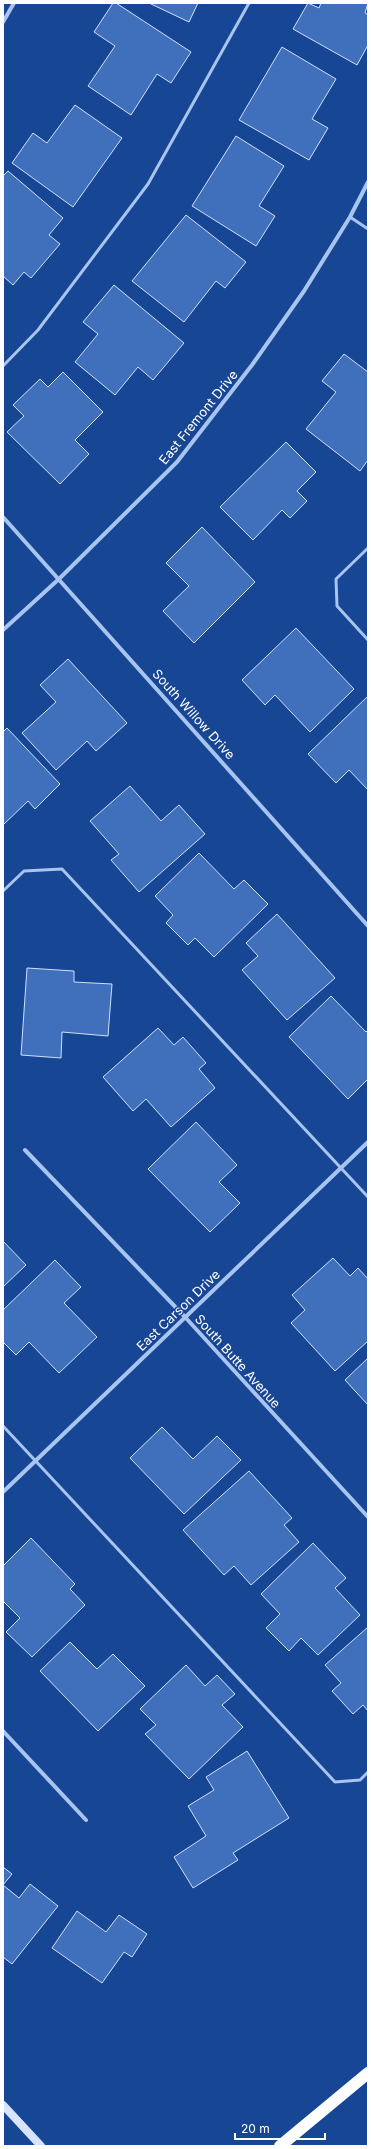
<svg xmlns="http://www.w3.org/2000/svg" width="371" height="2149" viewBox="0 0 371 2149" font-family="Inter,sans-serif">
	<rect width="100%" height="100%" fill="#174695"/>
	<g fill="#406fbc" stroke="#cfe0fc">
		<path d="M113 3H116L191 52 171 83 157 74 131 115 88 86 115 46 94 32Z"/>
		<path d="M149 3H198L189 22Z"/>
		<path d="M308 3 319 8 321 3H368L365 13 368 15V45L357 65 293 29Z"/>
		<path d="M282 47 336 79 312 119 328 128 309 160 239 120Z"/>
		<path d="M75 105 122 138 73 207 12 163 33 133 47 143Z"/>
		<path d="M236 136 284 166 259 206 275 216 256 246 192 206Z"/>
		<path d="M8 171 63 218 49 235 60 244 31 278 24 272 13 285 3 276V176Z"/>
		<path d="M186 215 246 262 225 288 216 281 184 322 132 281Z"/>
		<path d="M114 285 184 343 153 380 138 367 115 395 75 362 98 334 83 322Z"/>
		<path d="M344 354 368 372V460L360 471 306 429 336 392 322 381Z"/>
		<path d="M63 372 103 412 75 440 89 454 60 484 7 432 24 416 13 405 40 379 48 387Z"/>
		<path d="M286 442 316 472 297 491 307 501 290 518 282 510 253 540 220 507Z"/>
		<path d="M202 527 255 582 194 643 163 611 189 586 166 563Z"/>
		<path d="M296 628 354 689 310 732 275 695 265 705 242 680Z"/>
		<path d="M68 659 127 723 96 751 87 741 56 770 22 733 56 702 40 685Z"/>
		<path d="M368 696V790L349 770 336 783 308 754Z"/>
		<path d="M7 728 60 784 35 809 28 801 3 825V732Z"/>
		<path d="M130 786 161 821 179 805 205 834 139 892 111 860 119 854 90 821Z"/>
		<path d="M199 853 234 889 244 880 268 904 214 957 195 938 188 945 166 923 173 915 155 896Z"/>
		<path d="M277 914 335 978 287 1020 242 970 258 956 246 943Z"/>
		<path d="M27 968 74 971V982L112 984 108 1036 62 1032 61 1058 21 1055Z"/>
		<path d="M331 996 366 1032 368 1030V1079L348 1099 289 1037Z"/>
		<path d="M158 1028 174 1045 183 1037 206 1063 199 1069 215 1088 171 1127 146 1099 133 1111 103 1077Z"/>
		<path d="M196 1122 237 1165 219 1182 240 1203 210 1232 148 1169Z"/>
		<path d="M3 1241 26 1265 3 1287Z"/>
		<path d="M333 1258 350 1276 358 1268 368 1279V1341L335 1371 291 1323 305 1310 292 1295Z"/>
		<path d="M55 1260 81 1287 64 1303 97 1337 59 1373 29 1342 16 1355 3 1342V1310Z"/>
		<path d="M368 1358V1405L345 1380Z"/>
		<path d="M162 1427 193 1459 217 1436 241 1460 184 1514 130 1458Z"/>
		<path d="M249 1471 292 1518 284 1525 299 1542 251 1585 234 1566 224 1575 183 1530Z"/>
		<path d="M31 1538 75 1584 70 1589 85 1605 32 1657 6 1632 20 1618 3 1601V1566Z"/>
		<path d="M313 1543 346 1578 335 1588 360 1615 318 1655 301 1638 289 1651 266 1628 280 1614 261 1594Z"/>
		<path d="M368 1627V1711L363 1705 353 1714 332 1691 341 1683 325 1665Z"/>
		<path d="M70 1642 97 1669 113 1654 145 1686 98 1731 40 1671Z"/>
		<path d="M186 1665 205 1686 217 1675 235 1694 222 1705 243 1727 189 1779 145 1734 156 1725 140 1709Z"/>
		<path d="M247 1751 289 1818 233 1853 238 1860 193 1888 174 1857 206 1836 188 1806 214 1790 206 1777Z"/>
		<path d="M3 1867 12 1874 3 1885 19 1898 30 1884 58 1906 12 1964 3 1957Z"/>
		<path d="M77 1911 106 1932 119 1915 147 1934 132 1957 124 1952 102 1983 52 1948Z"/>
	</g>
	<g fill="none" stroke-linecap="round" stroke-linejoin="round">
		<g stroke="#a8c4f1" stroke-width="3">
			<path d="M350 217 368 229"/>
			<path d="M3 366 38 330 148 184 249 3"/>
			<path d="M368 548 336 579 337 606 368 640"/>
			<path d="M3 891 24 871 62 869 368 1197"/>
			<path d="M3 1426 335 1782 360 1780 368 1772"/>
		</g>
		<g stroke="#a8c4f1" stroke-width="4">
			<path d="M3 22 14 3"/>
			<path d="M3 517 368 926"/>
			<path d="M3 630 60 578 177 462 252 365 304 291 350 217 368 182"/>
			<path d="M25 1150 185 1317 368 1517"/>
			<path d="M3 1492 368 1142"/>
			<path d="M3 1731 86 1820"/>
		</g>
		<path stroke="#d7e4fb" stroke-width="8" d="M3 2105 41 2146"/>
		<path stroke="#fff" stroke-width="12" d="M280 2146 368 2073"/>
	</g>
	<g text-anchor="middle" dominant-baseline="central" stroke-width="3" stroke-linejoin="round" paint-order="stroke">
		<g font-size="13" fill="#fff" stroke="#174695">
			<text transform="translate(198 417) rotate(-51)">East Fremont Drive</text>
			<text transform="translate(194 714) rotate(48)">South Willow Drive</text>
			<text transform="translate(178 1310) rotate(-44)">East Carson Drive</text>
			<text transform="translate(238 1361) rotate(48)">South Butte Avenue</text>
		</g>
	</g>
	<rect width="371" height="2149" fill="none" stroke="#ffffff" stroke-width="8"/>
	<path d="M235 2133v6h90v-6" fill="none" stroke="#ffffff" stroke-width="2"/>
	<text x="241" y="2133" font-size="12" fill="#ffffff" stroke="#174695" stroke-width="3" paint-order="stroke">20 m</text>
</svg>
